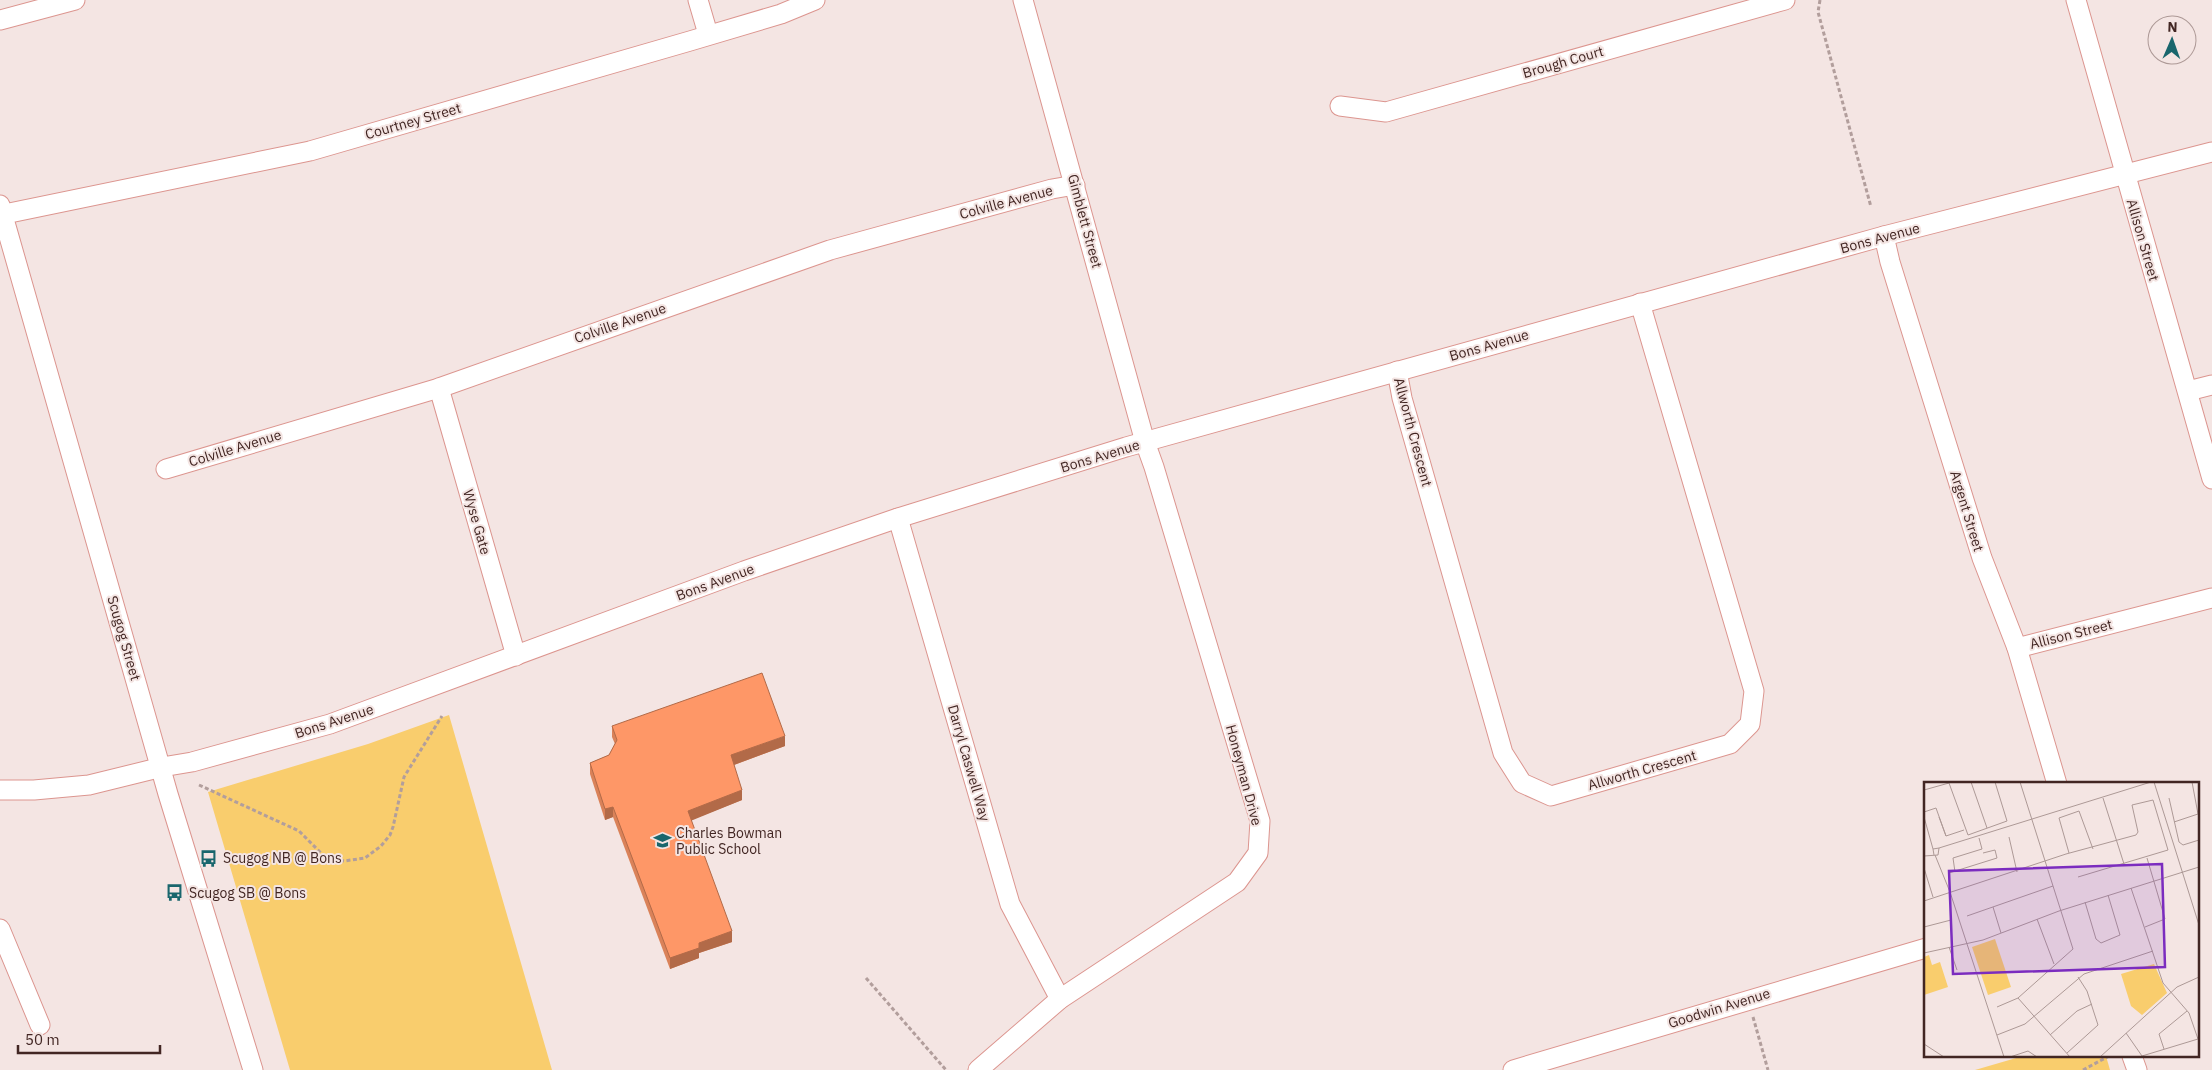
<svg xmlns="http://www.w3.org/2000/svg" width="2212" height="1070" viewBox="0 0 2212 1070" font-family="'IBM Plex Sans',sans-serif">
	<rect width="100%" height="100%" fill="#f4e5e3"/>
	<g fill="#f9cd6d">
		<path d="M449 715 552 1070H290L208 792 368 744Z"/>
		<path d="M2023 1056H2106L2110 1070H1975Z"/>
	</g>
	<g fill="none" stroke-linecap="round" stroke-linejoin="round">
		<defs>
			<g id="minor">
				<path d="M698 0 708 34"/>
				<path d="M2076 0 2212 479"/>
				<path d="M0 20 75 0"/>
				<path d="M1340 106 1386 112 1785 0"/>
				<path d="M0 205 168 794 253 1070"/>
				<path d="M0 215 310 151 690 41 781 14 815 0"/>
				<path d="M1884 236 1890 262 1982 558 2017 648 2057 784"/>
				<path d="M1397 371 1402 398 1503 753 1522 783 1551 796 1730 744 1750 724 1754 691 1640 303"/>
				<path d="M439 388 516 656"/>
				<path d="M2188 391 2212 385"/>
				<path d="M166 469 439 388 830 250 1052 189 1075 185"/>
				<path d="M898 518 1010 904 1060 999"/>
				<path d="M2017 648 2212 598"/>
				<path d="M0 790H34L89 785 162 767 192 762 330 724 744 571 898 518 1126 447 1884 236 2212 152"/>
				<path d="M0 929 40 1025"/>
				<path d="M2132 1056 2137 1070"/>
				<path d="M978 1070 1060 999 1237 882 1258 853 1260 821 1154 467 1145 442 1023 0"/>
				<path d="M1513 1070 1926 948"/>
			</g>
		</defs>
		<use href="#minor" stroke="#dc958f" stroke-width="21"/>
		<g stroke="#b29e9c" stroke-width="3" stroke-dasharray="4 2.5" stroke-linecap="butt">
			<path d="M1820 0 1818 12 1871 207"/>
			<path d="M199 785 299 831 326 858 344 861 365 858 381 846 390 835 393 827 404 777 442 716"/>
			<path d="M866 978 946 1070"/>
			<path d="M1753 1017 1768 1070"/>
			<path d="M2083 1070 2109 1056"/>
		</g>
		<use href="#minor" stroke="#fff" stroke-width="19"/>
	</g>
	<path fill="#da8259" d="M612 726 785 746 734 765 742 800 691 820 732 942 699 953V958L670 969 613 817 605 820 590 774V763L609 755 615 744 612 737Z"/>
	<g fill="#b26a48">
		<path d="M785 736V746L731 766V755Z"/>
		<path d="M742 790V800L688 822V811Z"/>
		<path d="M613 807V817L605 820V809Z"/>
		<path d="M732 931V942L699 953V958L670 969V958L699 943Z"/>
	</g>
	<path fill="#fe9767" stroke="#b26a48" d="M762 673 785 736 731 755 742 790 688 811 732 931 699 943V948L670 958 613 807 605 809 590 763 609 755 617 740 612 726Z"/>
	<defs>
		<symbol id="school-bare" viewBox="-9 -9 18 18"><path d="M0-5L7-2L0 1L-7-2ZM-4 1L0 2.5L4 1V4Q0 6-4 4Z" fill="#19666d" stroke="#f4e5e3" stroke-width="2.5" paint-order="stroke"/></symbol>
		<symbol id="bus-bare" viewBox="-9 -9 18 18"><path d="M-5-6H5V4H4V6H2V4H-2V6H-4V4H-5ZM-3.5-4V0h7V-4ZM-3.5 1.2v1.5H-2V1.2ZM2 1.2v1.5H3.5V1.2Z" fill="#19666d" stroke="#f4e5e3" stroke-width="2.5" paint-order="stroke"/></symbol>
	</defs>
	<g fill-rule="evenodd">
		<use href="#school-bare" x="650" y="828" width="25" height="25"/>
		<use href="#bus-bare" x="196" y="846" width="25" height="25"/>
		<use href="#bus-bare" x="162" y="880" width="25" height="25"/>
	</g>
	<g text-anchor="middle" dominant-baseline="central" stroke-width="4" stroke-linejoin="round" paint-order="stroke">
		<g font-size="14" fill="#422623" stroke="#f4e5e3">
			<text transform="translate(1563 62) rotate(-16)">Brough Court</text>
			<text transform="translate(413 121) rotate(-16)">Courtney Street</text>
			<text transform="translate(1006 202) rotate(-15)">Colville Avenue</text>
			<text transform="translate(1085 221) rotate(75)">Gimblett Street</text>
			<text transform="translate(1880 238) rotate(-15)">Bons Avenue</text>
			<text transform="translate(2143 240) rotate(74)">Allison Street</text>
			<text transform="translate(620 323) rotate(-19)">Colville Avenue</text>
			<text transform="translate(1489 345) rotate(-16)">Bons Avenue</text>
			<text transform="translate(1413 432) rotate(75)">Allworth Crescent</text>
			<text transform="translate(235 448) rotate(-17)">Colville Avenue</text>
			<text transform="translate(1100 456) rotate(-17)">Bons Avenue</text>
			<text transform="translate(1967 511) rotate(73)">Argent Street</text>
			<text transform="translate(477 522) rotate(74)">Wyse Gate</text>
			<text transform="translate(715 582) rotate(-20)">Bons Avenue</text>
			<text transform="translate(2071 634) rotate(-14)">Allison Street</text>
			<text transform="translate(124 638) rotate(74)">Scugog Street</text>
			<text transform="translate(334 721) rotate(-18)">Bons Avenue</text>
			<text transform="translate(969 763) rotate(74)">Darryl Caswell Way</text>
			<text transform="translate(1642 770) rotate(-16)">Allworth Crescent</text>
			<text transform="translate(1244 775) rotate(75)">Honeyman Drive</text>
			<text transform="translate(1719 1008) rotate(-17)">Goodwin Avenue</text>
		</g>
		<g font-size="14" fill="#422623" stroke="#f4e5e3" text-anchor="start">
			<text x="676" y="833">Charles Bowman<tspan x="676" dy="16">Public School</tspan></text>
			<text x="223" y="858">Scugog NB @ Bons</text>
			<text x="189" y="893">Scugog SB @ Bons</text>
		</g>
	</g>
	<g transform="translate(1924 782)">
		<rect width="275" height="275" fill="#f4e5e3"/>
		<path d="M71 157 87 205 64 213 48 165ZM5 173 8 183 16 180 24 205 0 213V175ZM230 182 243 211 218 233 207 224 197 192Z" fill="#f9cd6d"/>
		<path fill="none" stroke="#ad9996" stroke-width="1" d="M47 0 63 46M230 0 275 143M25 1 44 53 83 39 71 0M0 8 25 1M179 16 200 82M245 16 255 60 259 63 275 58M0 30 12 26 22 54M0 35 9 67M15 35 22 54M250 40 274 32 268 0M22 54 40 48M85 55 93 90M15 66 227 0M145 71 135 36 155 29 169 67M11 73 26 110 80 275M0 74 14 73 15 66 9 67 10 73M0 86 9 115M31 90 29 76 58 67 55 56M25 91 73 76 71 68 59 71M207 106 239 201 265 231 274 257M0 119 142 72 212 53 214 50 208 23 229 18 244 68 154 95M161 120 172 157 177 161 196 153 184 113M69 125 77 151M43 134 129 104M113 137 130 182M0 145 27 138M221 145 241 137 223 76M25 165 33 188M0 171 59 158 135 129 275 85M94 216 146 275M73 225 94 216 149 167 96 0M202 251 218 274M73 253 101 242 160 192 229 169M126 253 153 229 168 222M0 262 20 275M240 267 235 252 263 229M143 271 174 243 163 209 154 195M218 274 274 257M86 275 104 269 113 275M176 275 253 205 275 195"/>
		<path fill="#7b2cbf" fill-opacity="0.15" stroke="#7b2cbf" stroke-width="2.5" d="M238 82 241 185 29 192 25 89Z"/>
		<rect width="275" height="275" fill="none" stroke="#422623" stroke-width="2.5"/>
	</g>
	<g transform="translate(2172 40) rotate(2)"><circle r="24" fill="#f4e5e3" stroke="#ad9996"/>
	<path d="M0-4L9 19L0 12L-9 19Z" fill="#19666d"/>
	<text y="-8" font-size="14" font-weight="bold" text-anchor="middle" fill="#422623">N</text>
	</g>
	<path d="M18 1045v8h142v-8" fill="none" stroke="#422623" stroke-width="2.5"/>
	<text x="25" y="1045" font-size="15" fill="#422623" stroke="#f4e5e3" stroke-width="4" paint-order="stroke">50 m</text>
</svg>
